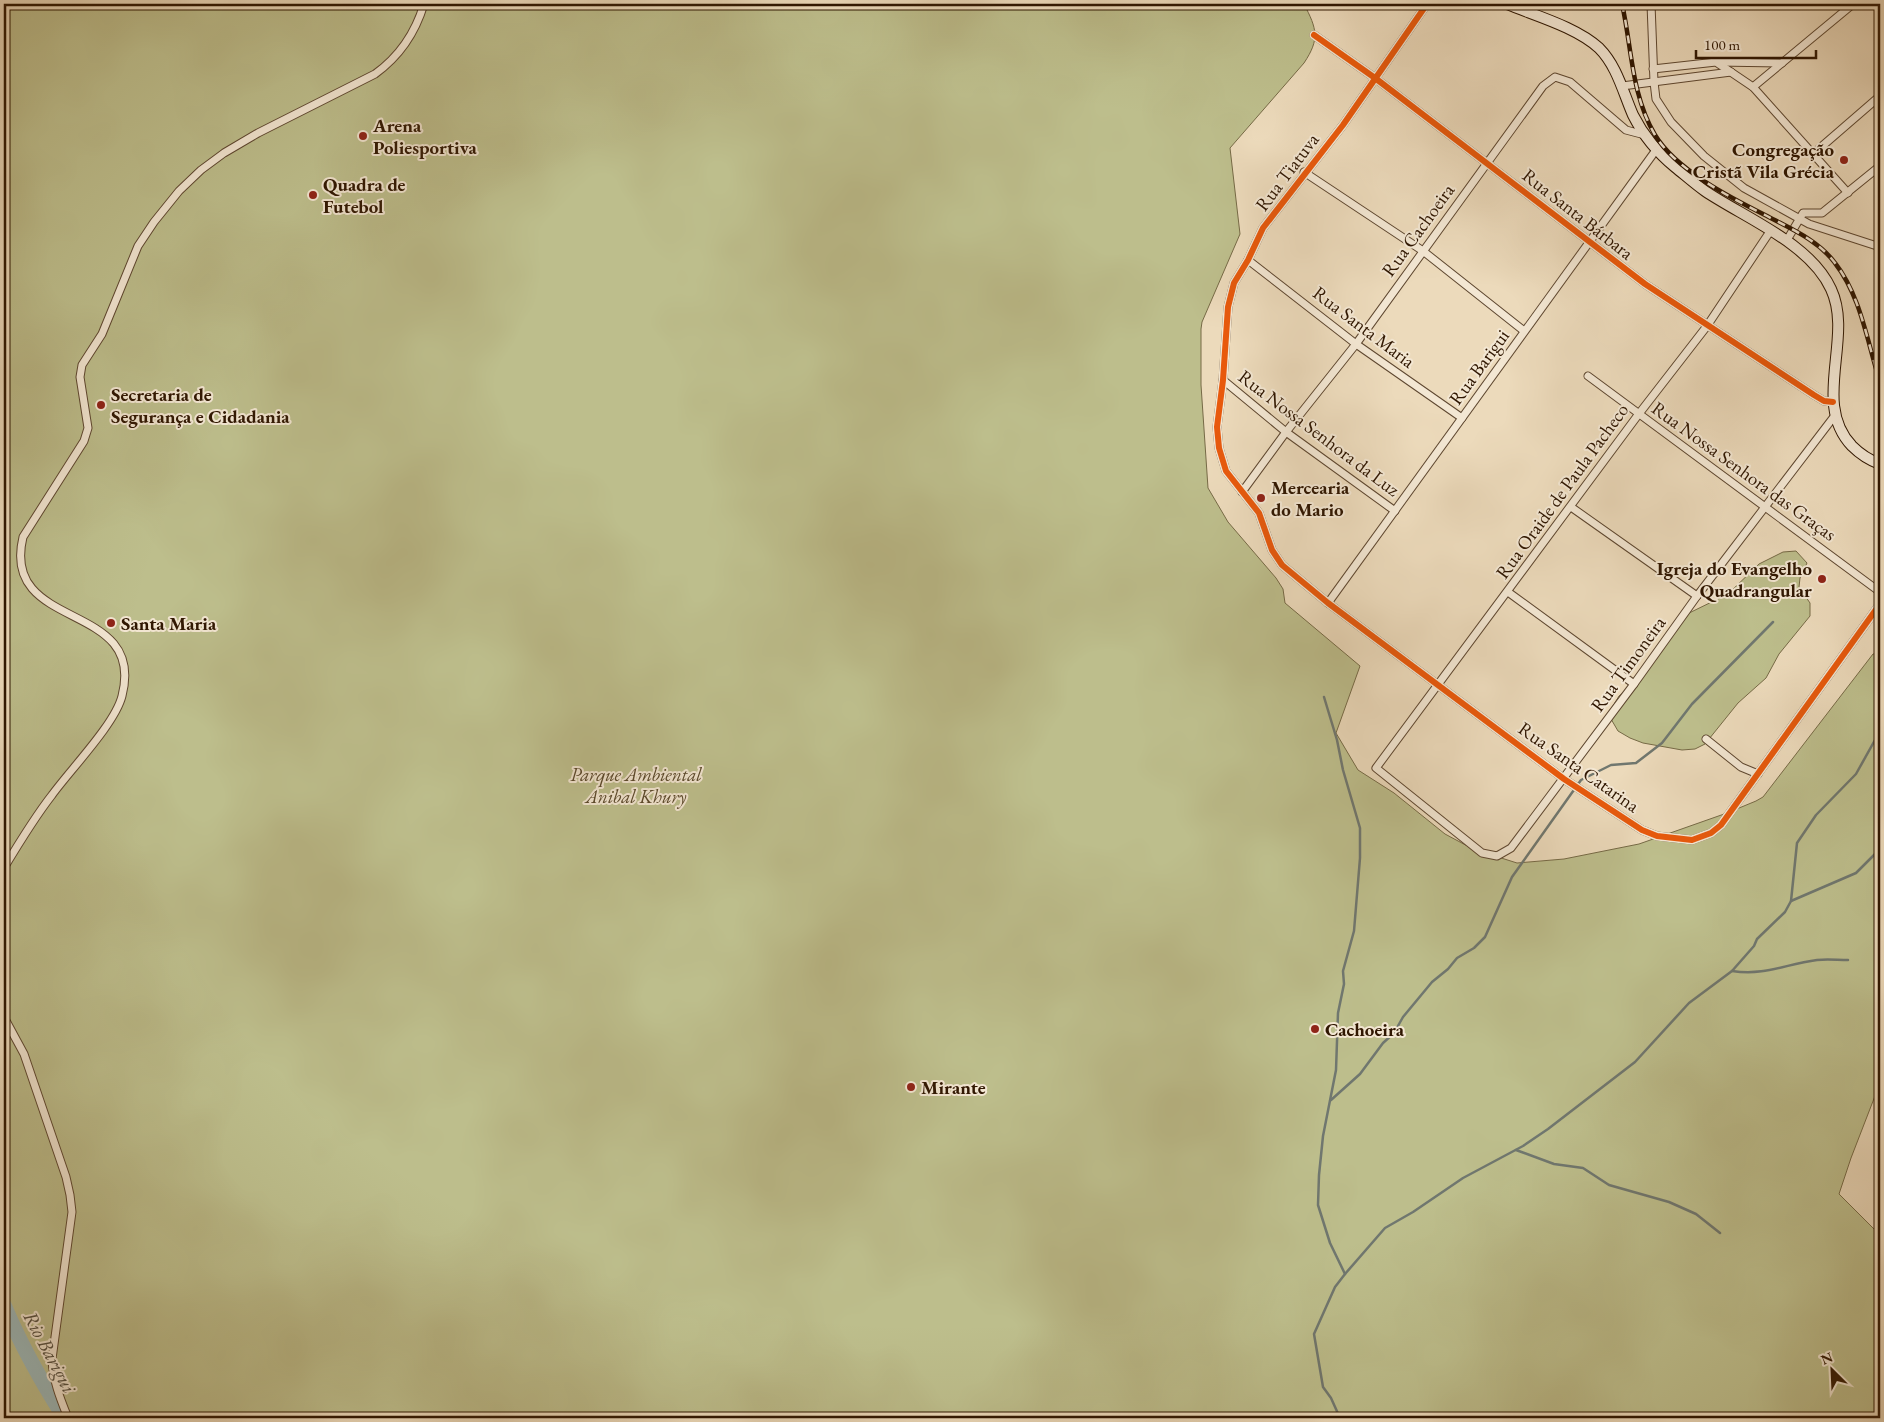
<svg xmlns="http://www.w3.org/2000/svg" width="1884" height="1422" viewBox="0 0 1884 1422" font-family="'EB Garamond',serif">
	<rect width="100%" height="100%" fill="#ecdabb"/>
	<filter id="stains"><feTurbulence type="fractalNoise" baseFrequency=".004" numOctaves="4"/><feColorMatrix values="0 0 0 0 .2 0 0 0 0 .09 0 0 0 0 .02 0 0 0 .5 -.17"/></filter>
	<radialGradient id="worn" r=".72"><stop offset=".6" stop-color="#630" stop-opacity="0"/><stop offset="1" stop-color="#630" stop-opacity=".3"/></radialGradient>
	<g fill="#bdbe8c" stroke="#766a46">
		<path d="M4 4H1304C1317 29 1320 39 1304 63L1230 148 1240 234 1202 322 1201 329V385L1208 488 1228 522 1276 578 1283 589 1285 603 1360 666 1336 733 1358 770 1394 793 1445 834 1473 849 1517 863 1564 859 1639 844 1727 813 1756 801 1763 797 1873 654 1880 653V1083L1851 1158 1839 1194 1880 1235V1418H4Z"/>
		<path d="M1796 551 1807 563 1800 578 1799 587 1810 603V616L1779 654 1766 678 1738 703 1705 744 1695 749 1682 750 1643 743 1630 738 1618 731 1611 719 1613 706 1619 696 1639 679 1685 615 1728 594 1759 564 1783 552Z"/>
	</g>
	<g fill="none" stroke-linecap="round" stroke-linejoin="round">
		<g stroke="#70776f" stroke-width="2.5">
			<path d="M1324 697 1337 740 1343 770 1360 828V858L1354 931 1343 971 1344 984 1338 1013 1336 1070 1323 1136 1319 1175 1318 1205 1330 1243 1345 1274"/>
			<path d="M1791 901 1856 873 1880 849"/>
			<path d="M1732 971C1766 976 1785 964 1817 960 1827 959 1837 960 1848 960"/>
			<path d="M1331 1100 1360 1074 1383 1043 1394 1033 1403 1017 1432 982 1448 969 1457 958 1474 948 1485 937 1512 877 1581 780 1611 765 1636 763 1662 743 1692 704 1773 622"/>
			<path d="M1516 1150 1554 1164 1583 1168 1609 1185 1669 1202 1696 1214 1720 1233"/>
			<path d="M1340 1418 1331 1398 1323 1387 1314 1334 1335 1287 1345 1274 1385 1228 1413 1212 1463 1178 1523 1146 1548 1129 1635 1062 1689 1003 1732 971 1754 946 1757 939 1785 912 1791 901 1797 843 1816 815 1856 774 1880 731"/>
		</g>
		<path stroke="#9cb8b9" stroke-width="15" d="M4 1305C20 1343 40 1379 62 1414V1418"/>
		<defs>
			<g id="minor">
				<path d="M1427 4 1343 125 1263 228 1248 260 1234 283 1228 307 1223 380 1217 427 1219 448 1226 471 1259 513 1272 550 1282 565 1328 603 1564 779 1642 830 1657 836 1692 840 1711 833 1721 825 1880 604"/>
				<path d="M1651 4 1654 82 1656 99 1671 122 1704 156 1744 188 1809 224 1880 247"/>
				<path d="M1314 35 1375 78 1645 284 1814 395 1824 401 1833 402"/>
				<path d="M1717 62 1782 63"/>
				<path d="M1653 69 1716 62 1753 87 1848 193"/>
				<path d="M1622 86 1731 72"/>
				<path d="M1753 87 1853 4"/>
				<path d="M1813 154 1880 96"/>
				<path d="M1304 172 1423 251 1524 331"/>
				<path d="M1771 230 1707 326 1638 415 1376 768 1482 853 1497 856 1511 848 1634 684 1697 596 1836 414"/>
				<path d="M1787 240 1803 213H1822L1880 166"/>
				<path d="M1248 260 1356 344 1462 418"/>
				<path d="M1880 261V264"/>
				<path d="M1588 376 1880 592"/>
				<path d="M1223 380 1286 432 1395 511"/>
				<path d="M1242 492 1286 432 1356 344 1543 86 1555 77 1570 82 1626 130 1645 135"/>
				<path d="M1571 507 1697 596"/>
				<path d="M1508 592 1634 684"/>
				<path d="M1328 603 1656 150"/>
				<path d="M1706 739 1741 767 1758 774"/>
				<path d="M4 868C19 843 34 818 52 795 70 770 115 724 122 696 147 599 0 633 23 537L84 441 88 428 80 377 82 365 102 334 138 246 154 222 179 191 201 170 224 153 258 133 375 74C400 56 415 34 424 4"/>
				<path d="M4 1017 24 1054 66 1177 70 1195 72 1212 52 1359C53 1381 60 1398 68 1418"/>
			</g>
			<path id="secondary" d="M1507 4C1536 16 1576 27 1599 48 1617 66 1623 92 1633 115 1643 135 1658 153 1675 167 1685 175 1695 184 1705 191 1745 218 1810 243 1831 289 1854 338 1811 403 1852 446 1860 454 1869 460 1880 464"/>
		</defs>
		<use href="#minor" stroke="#5e4730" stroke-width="9"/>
		<use href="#secondary" stroke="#2f1601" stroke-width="12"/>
		<use href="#minor" stroke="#f3e7d3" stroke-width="7"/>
		<use href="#secondary" stroke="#f3e7d3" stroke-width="10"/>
		<defs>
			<path id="rail" d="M1622 4C1632 48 1631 94 1655 135 1676 170 1731 198 1767 216 1791 229 1818 240 1835 263 1859 294 1866 335 1877 372L1880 378"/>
		</defs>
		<use href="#rail" stroke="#2f1601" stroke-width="4.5"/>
		<use href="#rail" stroke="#f3e7d3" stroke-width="2.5" stroke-dasharray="8" stroke-linecap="butt"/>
		<defs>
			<g id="cycleway">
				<path d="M1427 4 1343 125 1263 228 1248 260 1234 283 1228 307 1223 380 1217 427 1219 448 1226 471 1259 513 1272 550 1282 565 1328 603 1564 779 1642 830 1657 836 1692 840 1711 833 1721 825 1880 604"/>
				<path d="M1314 35 1375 78 1645 284 1814 395 1824 401 1833 402"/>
			</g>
		</defs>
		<use href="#cycleway" stroke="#f3e7d3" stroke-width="9"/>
		<use href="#cycleway" stroke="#e8590c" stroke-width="6"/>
	</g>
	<g fill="#8f2418" stroke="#f3e7d3" stroke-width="2">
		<circle cx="363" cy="136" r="5"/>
		<circle cx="1844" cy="160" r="5"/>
		<circle cx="313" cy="195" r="5"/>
		<circle cx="101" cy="405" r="5"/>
		<circle cx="1261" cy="498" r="5"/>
		<circle cx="1822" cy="579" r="5"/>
		<circle cx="111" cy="623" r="5"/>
		<circle cx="1315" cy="1029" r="5"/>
		<circle cx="911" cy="1087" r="5"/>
	</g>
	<g text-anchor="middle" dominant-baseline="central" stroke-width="4" stroke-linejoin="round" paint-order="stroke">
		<g font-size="19" font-weight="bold" fill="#2f1601" stroke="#f3e7d3" text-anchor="start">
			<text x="373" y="125">Arena<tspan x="373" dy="22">Poliesportiva</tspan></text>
			<text x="1834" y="149" text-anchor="end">Congregação<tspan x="1834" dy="22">Cristã Vila Grécia</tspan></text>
			<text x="323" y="184">Quadra de<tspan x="323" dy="22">Futebol</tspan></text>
			<text x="111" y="394">Secretaria de<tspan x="111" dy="22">Segurança e Cidadania</tspan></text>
			<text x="1271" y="487">Mercearia<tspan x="1271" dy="22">do Mario</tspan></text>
			<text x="1812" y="568" text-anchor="end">Igreja do Evangelho<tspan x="1812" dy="22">Quadrangular</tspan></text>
			<text x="121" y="623">Santa Maria</text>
			<text x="1325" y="1029">Cachoeira</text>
			<text x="921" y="1087">Mirante</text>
		</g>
		<g font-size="19" fill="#2f1601" stroke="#f3e7d3">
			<text transform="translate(1287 172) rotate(-53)">Rua Tiatuva</text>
			<text transform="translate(1578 214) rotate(38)">Rua Santa Bárbara</text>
			<text transform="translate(1418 230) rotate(-54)">Rua Cachoeira</text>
			<text transform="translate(1364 327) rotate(37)">Rua Santa Maria</text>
			<text transform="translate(1479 367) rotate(-54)">Rua Barigui</text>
			<text transform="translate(1319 433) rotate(37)">Rua Nossa Senhora da Luz</text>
			<text transform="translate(1744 471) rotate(36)">Rua Nossa Senhora das Graças</text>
			<text transform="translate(1562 491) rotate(-54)">Rua Oraide de Paula Pacheco</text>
			<text transform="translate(1628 664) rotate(-54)">Rua Timoneira</text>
			<text transform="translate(1579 767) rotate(35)">Rua Santa Catarina</text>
		</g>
		<g font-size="19" font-style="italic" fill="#5a482b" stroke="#f3e7d3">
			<text x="636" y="774">Parque Ambiental<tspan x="636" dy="22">Anibal Khury</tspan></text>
		</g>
		<g font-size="20" font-style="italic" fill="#554f41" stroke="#f3e7d3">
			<text transform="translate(50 1352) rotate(62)">Rio Barigui</text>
		</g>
	</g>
	<rect width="1884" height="1422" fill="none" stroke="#ecdabb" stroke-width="20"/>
	<rect x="5" y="5" width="1874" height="1412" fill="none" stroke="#2f1601" stroke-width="2.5"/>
	<rect x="10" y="10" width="1864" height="1402" fill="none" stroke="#2f1601"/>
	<g transform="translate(1832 1370) rotate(336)" stroke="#f3e7d3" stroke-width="4" paint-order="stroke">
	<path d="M0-4L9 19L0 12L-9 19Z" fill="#2f1601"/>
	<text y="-8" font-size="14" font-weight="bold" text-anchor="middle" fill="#2f1601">N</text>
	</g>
	<path d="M1696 50v8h120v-8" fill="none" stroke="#2f1601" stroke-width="2.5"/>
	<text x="1704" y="50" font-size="15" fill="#2f1601" stroke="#f3e7d3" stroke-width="4" paint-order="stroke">100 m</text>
	<rect width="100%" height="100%" filter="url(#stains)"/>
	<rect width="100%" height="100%" fill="url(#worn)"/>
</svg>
